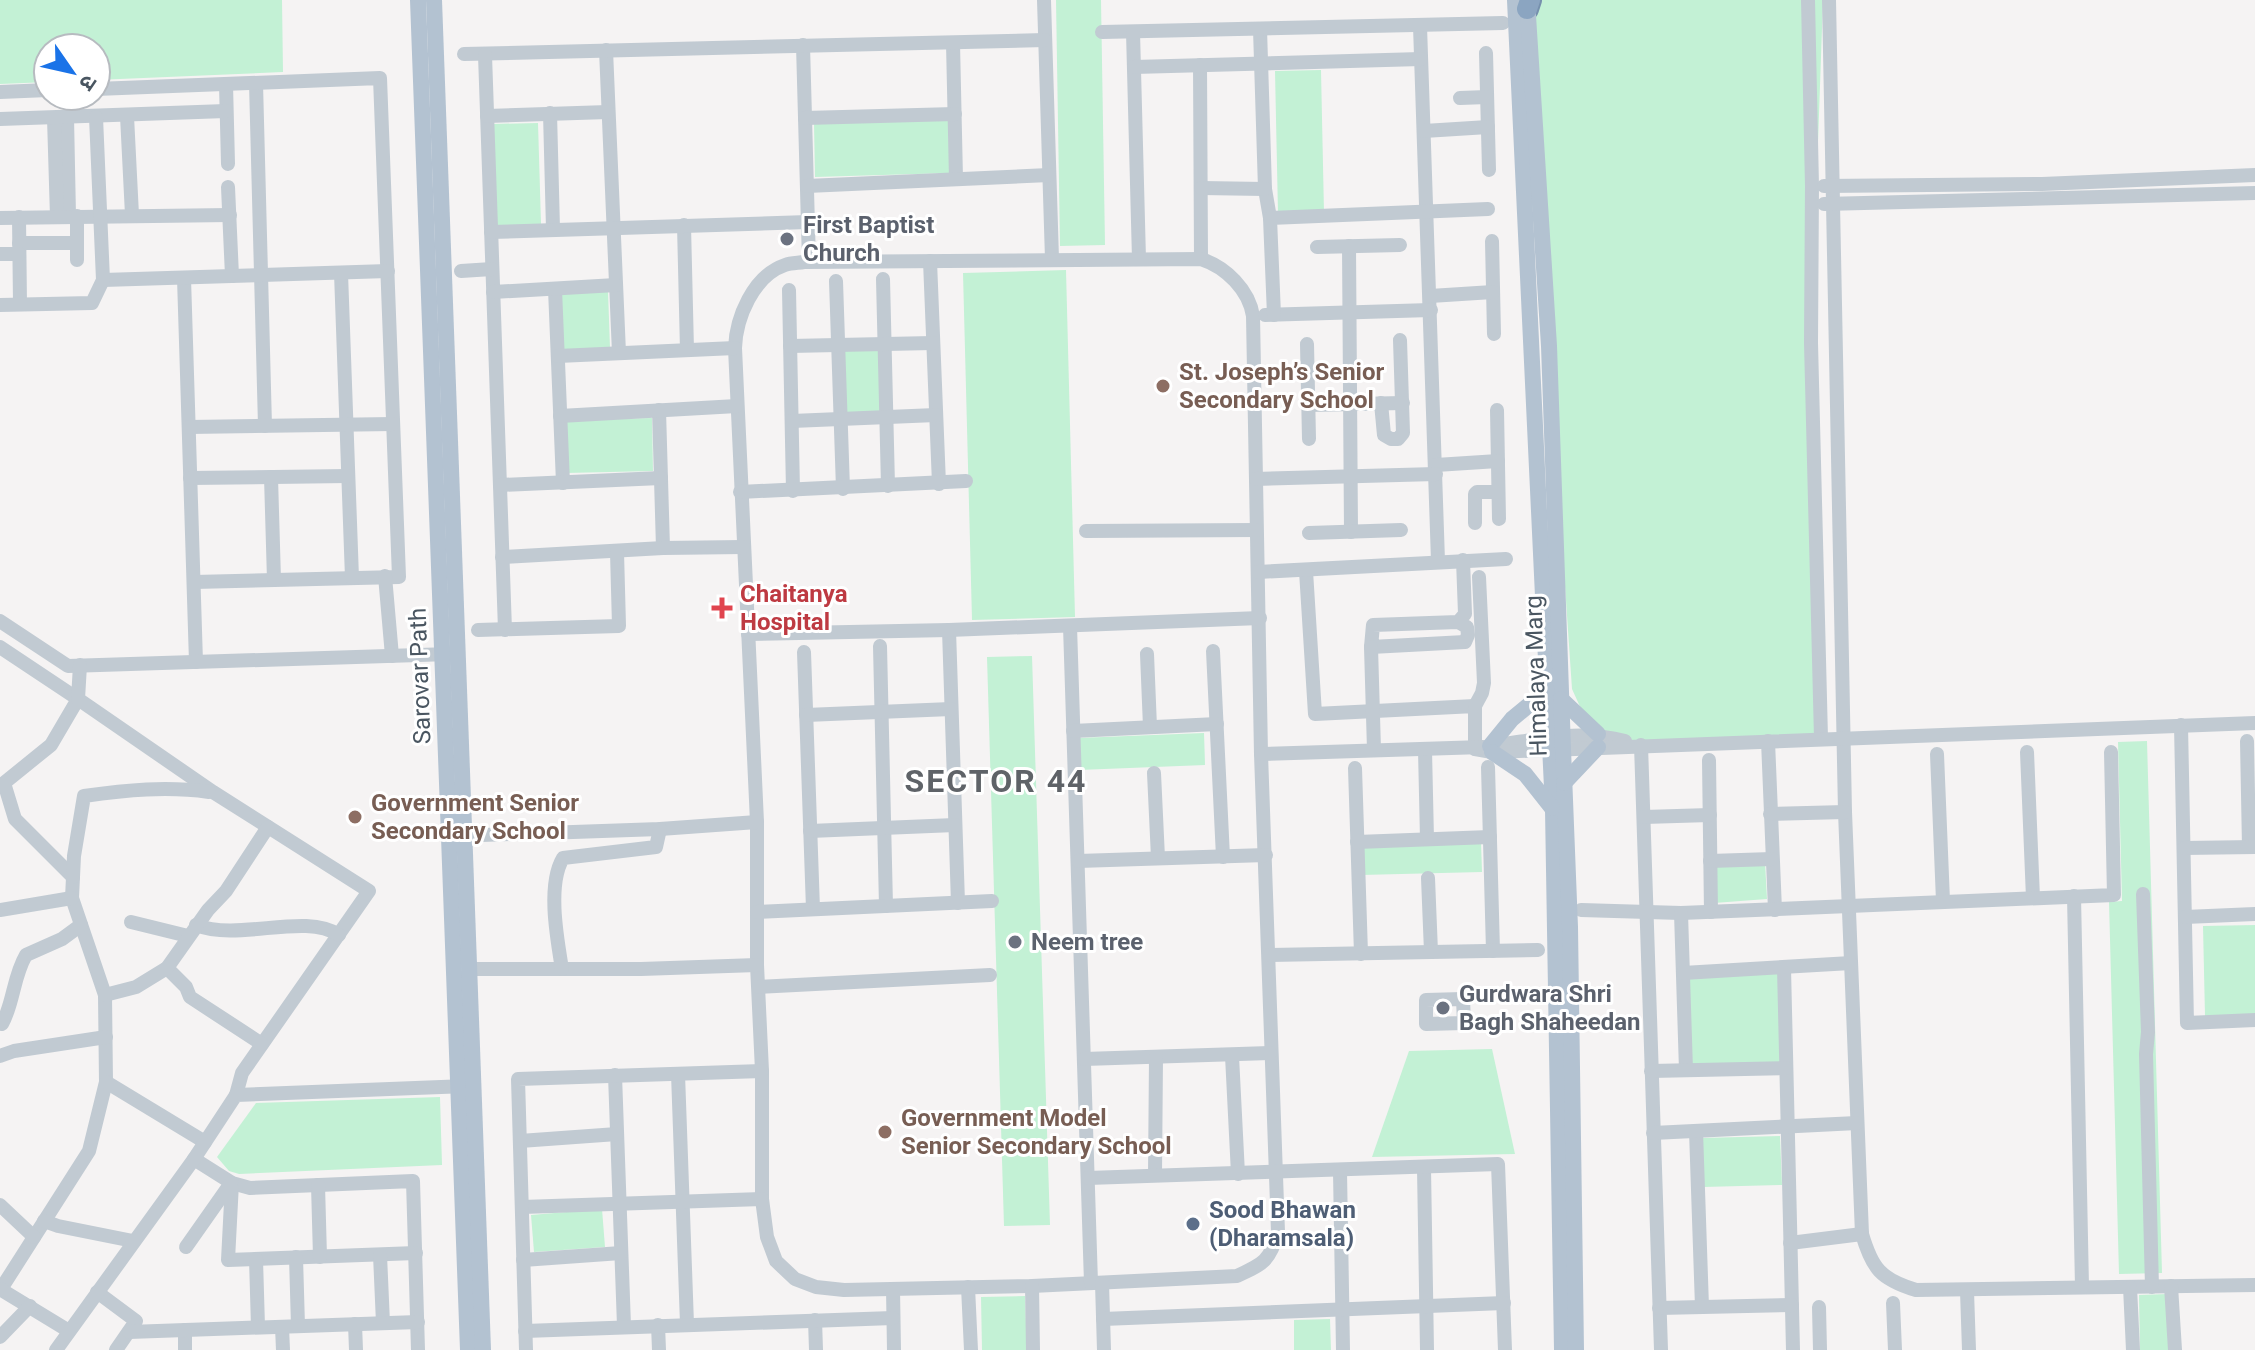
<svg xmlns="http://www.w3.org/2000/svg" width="2255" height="1350" viewBox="0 0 2255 1350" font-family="Roboto,'Noto Sans Devanagari',sans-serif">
	<rect width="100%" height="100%" fill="#f5f3f3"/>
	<g fill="#c3f1d5">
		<path d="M0 0H282L283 72 96 80V48H48V82L0 84Z"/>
		<path d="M1056 0H1101L1105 245 1060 246Z"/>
		<path d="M1530 0H1823L1811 343 1821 738 1597 744 1572 689 1540 218Z"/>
		<path d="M1321 70 1324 213 1278 214 1275 71Z"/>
		<path d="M948 119 950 173 815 177 814 124Z"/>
		<path d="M538 123 541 224 496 226 493 124Z"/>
		<path d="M1066 270 1075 617 972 620 963 273Z"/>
		<path d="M608 291 610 348 563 350 560 293Z"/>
		<path d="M880 348 881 413 845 414 844 349Z"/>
		<path d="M652 418 653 471 566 473 565 420Z"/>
		<path d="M1032 656 1050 1225 1004 1226 987 657Z"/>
		<path d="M1204 733 1205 765 1079 770 1078 738Z"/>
		<path d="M2147 741 2162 1273 2119 1274 2109 902 2122 901 2118 742Z"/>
		<path d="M1481 842 1482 872 1361 875V845Z"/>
		<path d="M1765 862 1767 899 1714 903 1712 865Z"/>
		<path d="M2255 925V1015L2205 1016 2203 926Z"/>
		<path d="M1778 972 1780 1062 1690 1065 1687 975Z"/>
		<path d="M1492 1049 1515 1154 1372 1157 1409 1051Z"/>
		<path d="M440 1097 442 1165 239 1174 229 1171 217 1157 256 1103Z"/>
		<path d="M1780 1136 1782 1185 1703 1187 1702 1138Z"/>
		<path d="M602 1209 605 1247 534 1252 531 1215Z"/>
		<path d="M2168 1294 2170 1350H2140L2139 1295Z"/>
		<path d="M1025 1296 1027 1350H982L981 1297Z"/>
		<path d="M1330 1319 1331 1350H1294V1320Z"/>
	</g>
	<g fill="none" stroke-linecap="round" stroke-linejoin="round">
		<defs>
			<path id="highway" d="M1527 9 1530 0"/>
		</defs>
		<use href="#highway" stroke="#7690ad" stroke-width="24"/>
		<g stroke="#c1cad2" stroke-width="14">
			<path d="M1044 0 1052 259"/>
			<path d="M1808 0 1812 186 1811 343 1821 738"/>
			<path d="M1829 0 1845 812 1862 1234C1872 1268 1880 1279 1916 1290L2255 1285"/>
			<path d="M1420 26 1438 561"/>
			<path d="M1260 29 1265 189 1270 218"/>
			<path d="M1102 32 1503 23"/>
			<path d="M1133 32 1139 259"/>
			<path d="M953 43 956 179"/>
			<path d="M803 45 809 262"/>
			<path d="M606 50 619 353"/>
			<path d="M1486 53 1489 170"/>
			<path d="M464 54 1045 40"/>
			<path d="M485 55 505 630"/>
			<path d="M1200 65 1201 259"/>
			<path d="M1134 67 1421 59"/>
			<path d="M256 83 265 426"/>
			<path d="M226 84 228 164"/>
			<path d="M96 89 380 78 399 577 194 582"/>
			<path d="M0 92 48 90"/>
			<path d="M1460 98 1487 97"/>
			<path d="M550 113 553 229"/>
			<path d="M127 116 132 215"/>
			<path d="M487 116 608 112"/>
			<path d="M67 117 69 216"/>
			<path d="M54 118 57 217"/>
			<path d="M805 118 955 114"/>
			<path d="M0 119 226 111"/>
			<path d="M1424 131 1488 127"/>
			<path d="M807 186 1049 175"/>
			<path d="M1824 186 2042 184 2255 175"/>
			<path d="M228 187 232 276"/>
			<path d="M1201 188 1265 189"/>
			<path d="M1824 204 2255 193"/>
			<path d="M19 217 20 304"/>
			<path d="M0 218 230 215"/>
			<path d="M684 225 687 350"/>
			<path d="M491 232 808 222"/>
			<path d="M1492 241 1494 334"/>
			<path d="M19 243H76"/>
			<path d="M1349 246 1351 532"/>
			<path d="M1317 247 1400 245"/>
			<path d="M0 254H19"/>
			<path d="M1201 259C1226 267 1249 290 1253 316L1261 754 1278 1232C1270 1261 1263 1264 1237 1276L1032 1286 844 1290 816 1287 795 1279 776 1261 767 1237 762 1199V1071L757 965V822L735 348C736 318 753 276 785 265 791 263 798 263 804 262Z"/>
			<path d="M77 260V216"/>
			<path d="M930 261 939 484"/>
			<path d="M461 271 492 269"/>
			<path d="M341 273 352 578"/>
			<path d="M184 278 196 662"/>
			<path d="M883 279 888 486"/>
			<path d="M103 280 388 271"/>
			<path d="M836 281 843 489"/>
			<path d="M555 289 563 483"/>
			<path d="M789 290 793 491"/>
			<path d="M493 292 616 285"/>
			<path d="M1430 296 1493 292"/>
			<path d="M0 305 92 303 103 280 96 117"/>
			<path d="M1265 315 1431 310"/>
			<path d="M1274 315 1270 218 1488 209"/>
			<path d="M1307 344 1309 439"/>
			<path d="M790 346 933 343"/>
			<path d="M558 356 735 348"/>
			<path d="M1381 403 1384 435 1391 439H1398L1403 433 1400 340"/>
			<path d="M1308 405 1403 403"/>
			<path d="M659 410 663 548"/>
			<path d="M1497 410 1499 519"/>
			<path d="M560 416 737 406"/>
			<path d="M792 421 936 415"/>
			<path d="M189 427 393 424"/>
			<path d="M1436 465 1498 461"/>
			<path d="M271 477 274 580"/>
			<path d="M190 478 348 476"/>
			<path d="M1256 479 1436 474"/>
			<path d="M500 485 661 478"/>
			<path d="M740 492 966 481"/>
			<path d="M1475 523V494L1477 492H1498"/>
			<path d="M1086 531 1256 530"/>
			<path d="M1309 533 1401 530"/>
			<path d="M502 557 663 548 743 547"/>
			<path d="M1306 571 1315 714 1475 706V749"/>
			<path d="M1258 572 1506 559"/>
			<path d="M385 576 392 656"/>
			<path d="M0 621 68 666 450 654"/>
			<path d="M1458 622 1373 625 1371 647 1465 642 1468 635 1467 627 1458 622 1465 614 1463 560"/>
			<path d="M1070 626 1091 1283"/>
			<path d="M478 630 619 626 617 552"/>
			<path d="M949 630 958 903"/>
			<path d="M748 634 949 630 1260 618"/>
			<path d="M880 646 886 906"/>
			<path d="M0 647 78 699 51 745 4 783 15 819 73 877 72 898 105 995 106 1082 89 1151 1 1289"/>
			<path d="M1371 647 1374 750"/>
			<path d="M1213 651 1223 857"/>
			<path d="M804 652 813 909"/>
			<path d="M1147 654 1150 727"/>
			<path d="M80 665 78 699 213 792 369 891 242 1073 236 1095"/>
			<path d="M1475 706 1482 693 1484 683 1479 577"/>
			<path d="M806 715 951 709"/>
			<path d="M2181 725 2187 1023 2255 1020"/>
			<path d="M1073 731 1217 724"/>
			<path d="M1768 741 1775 910"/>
			<path d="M2247 741 2249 847"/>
			<path d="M1504 744C1547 738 1582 730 1625 741"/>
			<path d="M1641 745 1661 1350"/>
			<path d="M1475 749 1492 752 1549 750 2255 723"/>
			<path d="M1425 750 1427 839"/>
			<path d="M2027 752 2033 898"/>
			<path d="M1261 754 1483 747"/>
			<path d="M1937 754 1943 901"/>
			<path d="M1709 760 1711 912"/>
			<path d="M1488 767 1493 951"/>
			<path d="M1355 768 1361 954"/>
			<path d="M1154 773 1158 858"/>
			<path d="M1770 814 1845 812"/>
			<path d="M1644 817 1710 815"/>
			<path d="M810 831 955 825"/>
			<path d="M454 836 660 829 757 822"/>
			<path d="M1357 842 1490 837"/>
			<path d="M2184 848 2255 847"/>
			<path d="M1078 861 1266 855"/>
			<path d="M1710 861 1772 859"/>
			<path d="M73 877 74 856 84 796C126 790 167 786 209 792"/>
			<path d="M1428 878 1431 952"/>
			<path d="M2143 894 2148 1032 2146 1054 2152 1287"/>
			<path d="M2074 896 2082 1287"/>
			<path d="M0 910 72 898"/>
			<path d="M1581 910 1681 913 2114 895 2111 752"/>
			<path d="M757 912 992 901"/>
			<path d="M1681 913 1686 1070"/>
			<path d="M2185 917 2255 914"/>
			<path d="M131 922 188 936"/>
			<path d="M196 925C240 942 304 912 339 935"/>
			<path d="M1269 955 1538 950"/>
			<path d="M167 968 186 987 190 997 262 1044"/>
			<path d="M1784 968 1793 1350"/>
			<path d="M469 969H641L757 965"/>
			<path d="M562 969C557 938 547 885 563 858L656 847 660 829"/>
			<path d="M1683 973 1851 963"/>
			<path d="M759 987 990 975"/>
			<path d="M105 995 136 987 167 968 208 910 226 891 268 827"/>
			<path d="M1463 999 1464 1023 1426 1024V1000Z"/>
			<path d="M2 1024C14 1002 13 977 26 955L62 939 81 925"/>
			<path d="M0 1056 14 1051 106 1037"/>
			<path d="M1232 1056 1238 1174"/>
			<path d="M1084 1059 1270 1053"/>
			<path d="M1651 1071 1786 1068"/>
			<path d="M678 1074 687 1324"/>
			<path d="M615 1075 624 1326"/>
			<path d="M106 1082 205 1142"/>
			<path d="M1696 1131 1702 1307"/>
			<path d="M1653 1133 1857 1123"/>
			<path d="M520 1141 617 1134"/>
			<path d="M194 1159 232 1183 250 1188 413 1181 418 1350"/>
			<path d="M1424 1168 1427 1350"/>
			<path d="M1340 1171 1343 1350"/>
			<path d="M1155 1175 1156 1057"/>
			<path d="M1088 1178 1498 1164 1505 1350"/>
			<path d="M232 1183 228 1260 416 1253"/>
			<path d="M318 1185 320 1257"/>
			<path d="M0 1205 34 1237"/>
			<path d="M522 1207 762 1199"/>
			<path d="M44 1221 58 1226 133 1241"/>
			<path d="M1790 1243 1862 1234"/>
			<path d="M186 1247 231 1183"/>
			<path d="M380 1255 383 1323"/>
			<path d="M296 1257 298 1326"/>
			<path d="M256 1259 258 1327"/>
			<path d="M523 1260 621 1253"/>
			<path d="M1102 1283 1104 1350"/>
			<path d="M1032 1286 1033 1350"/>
			<path d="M2171 1286 2175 1350"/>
			<path d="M968 1287 971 1350"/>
			<path d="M2130 1287 2133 1350"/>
			<path d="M0 1289 69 1331"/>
			<path d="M893 1289 894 1350"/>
			<path d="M1967 1291 1969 1350"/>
			<path d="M97 1292 136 1321 116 1350"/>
			<path d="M1893 1303 1895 1350"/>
			<path d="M1819 1307 1820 1350"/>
			<path d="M1659 1308 1792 1305"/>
			<path d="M1103 1319 1504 1303"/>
			<path d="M815 1320 816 1350"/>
			<path d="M355 1324 356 1350"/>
			<path d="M658 1325 659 1350"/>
			<path d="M282 1327 283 1350"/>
			<path d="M185 1330V1350"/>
			<path d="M525 1331 893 1318"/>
			<path d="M129 1332 418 1322"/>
			<path d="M0 1337 30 1306"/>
			<path d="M56 1350 194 1159 236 1095 467 1086"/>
			<path d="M526 1350 518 1079 762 1071"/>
		</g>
		<g stroke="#b3c2d1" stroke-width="16">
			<path d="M418 0 468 1350"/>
			<path d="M434 0 483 1350"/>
			<path d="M1515 0 1553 809 1562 1350"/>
			<path d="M1527 0 1549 346 1563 749 1570 927 1576 1350"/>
			<path d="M1561 699 1598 734"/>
			<path d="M1490 746 1512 719 1547 690"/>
			<path d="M1492 752 1525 774 1552 808"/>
			<path d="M1564 783 1598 747"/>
		</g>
		<use href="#highway" stroke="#8ba5c1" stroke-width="20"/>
	</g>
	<g fill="#6b7280" stroke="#fff" stroke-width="3">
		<circle cx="787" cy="239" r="8"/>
		<circle cx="1015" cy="942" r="8"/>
		<circle cx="1443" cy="1008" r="8"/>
	</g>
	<g fill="#8d6e63" stroke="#fff" stroke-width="3">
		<circle cx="1163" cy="386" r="8"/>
		<circle cx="355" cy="817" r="8"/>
		<circle cx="885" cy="1132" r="8"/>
	</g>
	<path fill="#e0444e" stroke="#fff" stroke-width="3" d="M718 596h8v8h8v8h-8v8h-8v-8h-8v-8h8z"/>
	<circle fill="#5c6f8a" stroke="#fff" stroke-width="3" cx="1193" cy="1224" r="8"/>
	<g text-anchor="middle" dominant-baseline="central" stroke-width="6" stroke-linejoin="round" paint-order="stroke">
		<g font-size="24" font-weight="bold" fill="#5b616d" stroke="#fff" text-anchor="start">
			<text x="803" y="225">First Baptist<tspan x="803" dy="28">Church</tspan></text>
			<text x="1031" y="942">Neem tree</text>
			<text x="1459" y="994">Gurdwara Shri<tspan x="1459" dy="28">Bagh Shaheedan</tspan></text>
		</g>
		<g font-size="24" font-weight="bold" fill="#785e54" stroke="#fff" text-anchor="start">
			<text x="1179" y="372">St. Joseph’s Senior<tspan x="1179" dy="28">Secondary School</tspan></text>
			<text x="371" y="803">Government Senior<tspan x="371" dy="28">Secondary School</tspan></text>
			<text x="901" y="1118">Government Model<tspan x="901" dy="28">Senior Secondary School</tspan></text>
		</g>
		<g font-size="24" font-weight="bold" fill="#be3a42" stroke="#fff" text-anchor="start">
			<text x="740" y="594">Chaitanya<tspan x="740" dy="28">Hospital</tspan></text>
		</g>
		<g font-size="24" fill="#4a5661" stroke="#fff">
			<text transform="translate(420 676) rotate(-92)">Sarovar Path</text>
			<text transform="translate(1536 676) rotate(-92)">Himalaya Marg</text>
		</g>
		<g font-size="24" font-weight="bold" fill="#4e5e75" stroke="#fff" text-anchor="start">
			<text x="1209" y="1210">Sood Bhawan<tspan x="1209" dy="28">(Dharamsala)</tspan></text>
		</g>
		<g font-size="32" font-weight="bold" letter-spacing="2" fill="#5f6368" stroke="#fff">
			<text x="996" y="781">SECTOR 44</text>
		</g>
	</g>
	<g transform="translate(72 72) rotate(124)"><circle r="38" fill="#ffffff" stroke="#b7bbc0" stroke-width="2"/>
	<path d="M0-6L14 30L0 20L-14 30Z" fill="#1a73e8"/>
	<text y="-12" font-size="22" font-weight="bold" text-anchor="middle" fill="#4a5661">उ</text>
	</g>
</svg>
